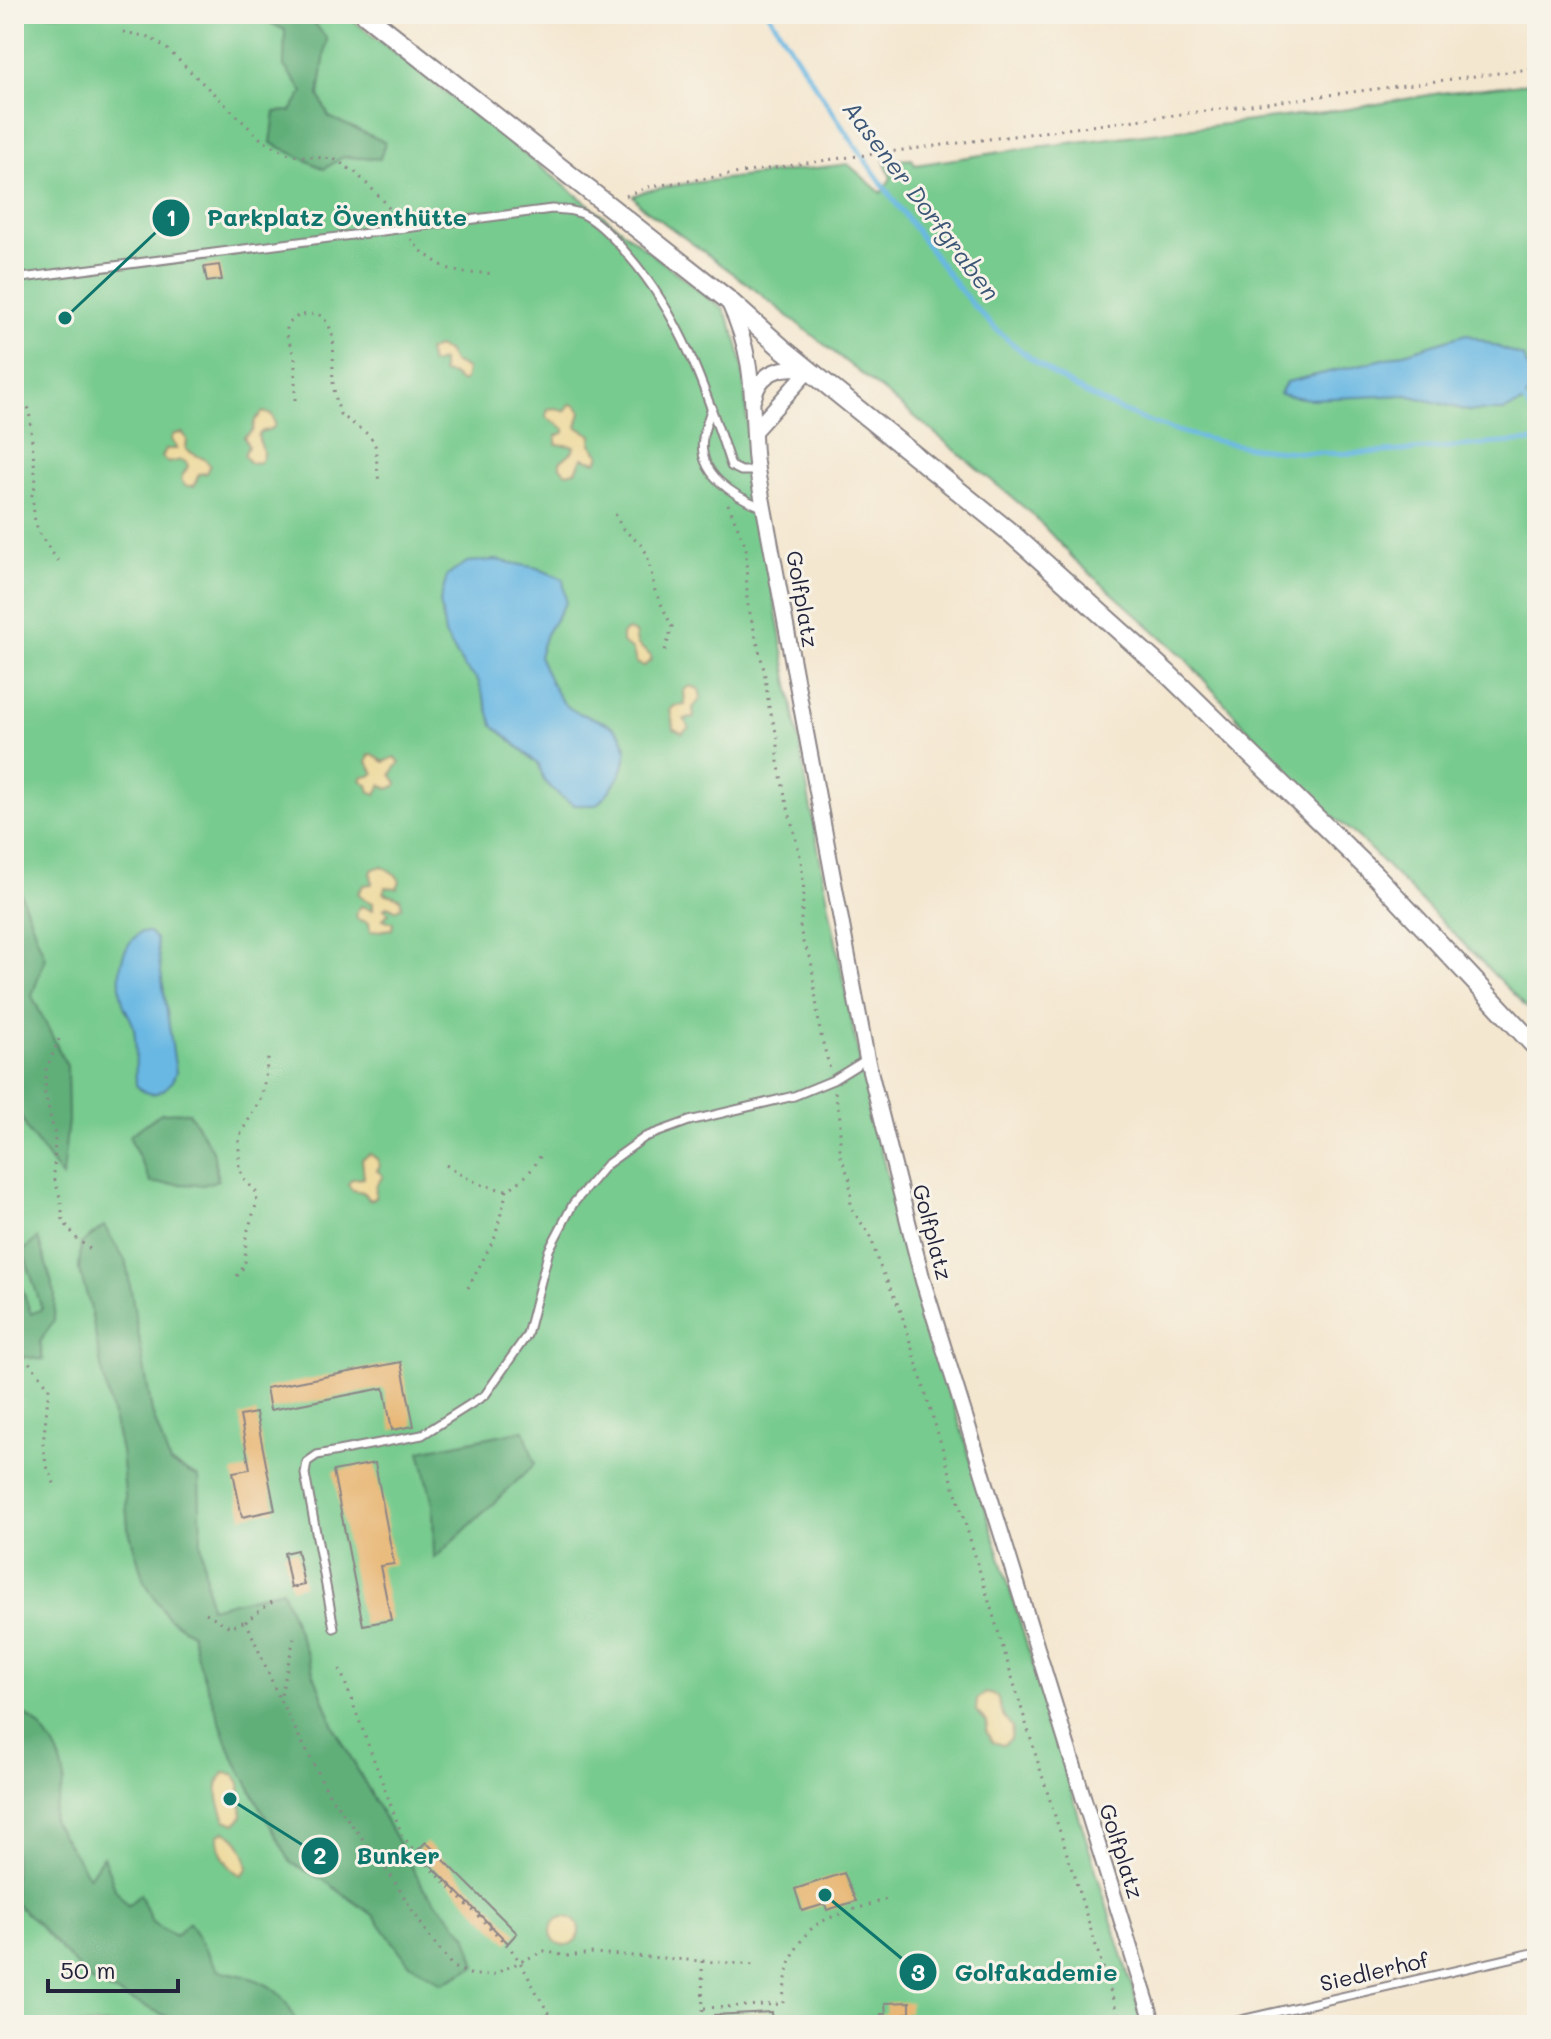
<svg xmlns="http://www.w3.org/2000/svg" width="1551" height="2039" viewBox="0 0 1551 2039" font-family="Mali,sans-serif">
	<rect width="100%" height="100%" fill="#f7f3e8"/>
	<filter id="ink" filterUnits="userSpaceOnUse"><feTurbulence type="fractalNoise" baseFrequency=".0125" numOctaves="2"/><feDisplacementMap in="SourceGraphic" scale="16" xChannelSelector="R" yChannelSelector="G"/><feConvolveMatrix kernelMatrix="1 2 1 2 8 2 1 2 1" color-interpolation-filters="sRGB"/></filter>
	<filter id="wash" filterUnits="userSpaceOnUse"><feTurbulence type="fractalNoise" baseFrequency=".006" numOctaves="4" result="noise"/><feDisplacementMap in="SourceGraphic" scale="32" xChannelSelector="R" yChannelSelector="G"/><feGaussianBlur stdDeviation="1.8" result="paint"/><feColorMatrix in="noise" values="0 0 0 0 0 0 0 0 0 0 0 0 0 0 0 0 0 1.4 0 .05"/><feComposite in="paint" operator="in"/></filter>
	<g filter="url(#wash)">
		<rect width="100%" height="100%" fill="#f4e7d0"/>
		<g fill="#77cb8e" stroke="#4c7664" stroke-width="2">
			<path d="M14 14H345L724 310C753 362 742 419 752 475 787 670 819 867 860 1061 890 1203 935 1342 977 1481 1032 1663 1087 1844 1144 2025H14Z"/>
			<path d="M1537 82V1018L1358 837 1305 794 1183 656 1075 560 1032 514 908 411 749 285 641 206 633 196 645 191 684 184 848 164 881 193 891 178 884 161 912 159 915 165 1028 148 1349 109 1440 93Z"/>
		</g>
		<g fill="#61af79" stroke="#42685a" stroke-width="2">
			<path d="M262 14 309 16 327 39 319 95 329 117 385 142 380 159 343 157 324 169 271 143 275 112 291 111 303 92 284 66 285 30 268 22Z"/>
			<path d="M14 876 45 958 32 996 67 1066 68 1120 62 1177 28 1131 14 1101Z"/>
			<path d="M189 1112 213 1151 218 1180 203 1185 151 1183 129 1136 161 1113Z"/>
			<path d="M104 1226 126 1262 152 1412 170 1463 199 1477 201 1543 210 1608 282 1590 335 1729 424 1889 467 1935 476 1966 442 1983 408 1962 373 1915 322 1879 291 1863 232 1755 199 1664 191 1633 168 1618 144 1581 128 1527 121 1451 101 1366 90 1305 79 1270 81 1244Z"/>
			<path d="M38 1238 55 1293 54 1320 40 1342 43 1360 14 1355V1285H21L31 1314 42 1309 23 1251Z"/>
			<path d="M524 1430 535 1464 434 1559 433 1504 420 1451Z"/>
			<path d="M14 1711C38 1715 63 1754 64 1778 64 1790 54 1806 52 1820L89 1877 103 1856 115 1888 128 1906 140 1894 152 1922 175 1936 189 1922 218 1970C259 1979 282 1983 297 2025H186L91 1982 38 1924 14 1902Z"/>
		</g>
		<g fill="#eeda9e" stroke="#887e6c" stroke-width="2">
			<path d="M437 347 447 351 453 362 467 369 465 380 460 382 453 375 442 373V361L431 364 428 351Z"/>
			<path d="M570 404 576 405 581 412 577 427 592 435 591 444 600 455 597 462 582 458 576 471 566 473 560 467V462L573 451 574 446 556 444V436L565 432V429L546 417 548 409 556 408 565 411Z"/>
			<path d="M263 412 272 415 275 424 273 428 261 432 258 436C260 446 267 452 260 462L250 463 244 455 248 446 244 437 252 431 255 420Z"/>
			<path d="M183 433 187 439 186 450 204 459 210 465 206 473 199 474 194 486H186C176 478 185 474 188 466L186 462 181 460 168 463 162 457 166 449H177L171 439 174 434Z"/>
			<path d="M628 630 635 633 637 644 651 656V660L644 666 636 663 633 650 622 643V634Z"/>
			<path d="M690 686 699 689 701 698 693 708 694 718 684 719 689 728 682 733 674 729 670 710 674 706 685 705 684 690Z"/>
			<path d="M373 754 384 762 395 757 400 762 391 774 397 783 396 786 389 789 381 785 376 794 370 792 368 785 361 780 363 776H370L374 773 367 762 369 755Z"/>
			<path d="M382 866 396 875 400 881 397 888 386 887 384 893 400 898 402 906 396 910 387 906 384 909 389 913 383 919 393 923 392 929 370 932 369 923 357 919 356 912 361 906 373 910V903L363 899 358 893 364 885 372 884 371 873 373 869Z"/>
			<path d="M370 1154 377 1159 380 1166 377 1170 383 1176 376 1186 375 1198 369 1200 363 1192 352 1190 348 1184 352 1179 364 1178 362 1159Z"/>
			<path d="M986 1693 997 1696 1003 1716 1012 1728 1011 1739 1003 1745 992 1742 986 1731 987 1722 976 1711 977 1699Z"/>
			<path d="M224 1773 234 1774 240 1783 242 1816 236 1824 225 1820C219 1805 212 1787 224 1773Z"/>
			<path d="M224 1831C240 1837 246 1853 248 1868L242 1875C227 1870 218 1850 218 1835Z"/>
			<circle cx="565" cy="1931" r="14"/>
		</g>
		<g fill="#69b8e3" stroke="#466d8f" stroke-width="2">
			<path d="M1466 334 1523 357 1534 380 1525 402 1504 411H1469L1407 395 1309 399 1279 394 1287 382 1388 358Z"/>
			<path d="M496 560 537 568 563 579 566 602 546 634 539 656C547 672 555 699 571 709 581 716 595 717 606 723 645 743 619 784 596 805H574L559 795 544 781 539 765 493 725 478 680 464 667 445 635 440 601 447 576 467 562Z"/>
			<path d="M141 932H149L156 939 176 1072C170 1091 151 1102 136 1085 135 1067 137 1047 134 1029 133 1021 127 1013 124 1006 116 980 118 948 141 932Z"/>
		</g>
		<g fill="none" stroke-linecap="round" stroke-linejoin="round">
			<g stroke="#69b8e3" stroke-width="5">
				<path d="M769 14C816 87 863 160 915 229 943 268 971 308 1008 340 1088 409 1191 445 1296 452 1377 458 1456 444 1537 441"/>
				<path d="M1525 402 1537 420"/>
			</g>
		</g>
		<g id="blocks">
			<g fill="#e8b776">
				<path d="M219 265 222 280 207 282 204 267Z"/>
				<path d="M401 1362 414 1426 392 1430 384 1388 270 1410 266 1388Z"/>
				<path d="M256 1413 275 1510 242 1517 233 1472 250 1469 240 1416Z"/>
				<path d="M375 1463 394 1564 380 1566 391 1620 363 1625 333 1471Z"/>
				<path d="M297 1550 304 1585 291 1588 284 1553Z"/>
				<path d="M426 1842 517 1933 508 1943 417 1851Z"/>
				<path d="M844 1873 856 1901 827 1910 825 1904 802 1911 795 1889Z"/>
				<path d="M910 2002V2013H905V2025H882L881 2014H886L885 2003Z"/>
				<path d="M771 2012 772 2025H714V2015Z"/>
			</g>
		</g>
	</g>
	<g filter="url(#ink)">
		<use href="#blocks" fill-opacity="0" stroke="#8b8486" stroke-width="2"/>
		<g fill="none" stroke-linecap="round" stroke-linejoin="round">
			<defs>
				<g id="service">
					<path d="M14 279 552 209C564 210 577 210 588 217 603 226 617 242 628 255 681 316 706 390 731 466L741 471H758"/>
					<path d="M712 407C709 417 704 428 703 438 697 474 734 496 762 507"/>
					<path d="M334 1628 305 1474 307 1462 317 1455 422 1435 485 1395 527 1335 549 1250 573 1204 606 1165 645 1137 689 1121 794 1096 833 1080 867 1059"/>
					<path d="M1219 2025 1537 1952"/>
				</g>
				<g id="minor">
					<path d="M729 303C755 359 751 394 755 453 756 471 761 490 764 508L867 1059 923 1281 1154 2025"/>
					<path d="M754 398C760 370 784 365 809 370L755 430"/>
				</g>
				<path id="tertiary" d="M365 14 727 299 783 349 1012 534 1168 674 1376 876 1537 1048"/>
			</defs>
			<use href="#service" stroke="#8b8486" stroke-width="11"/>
			<use href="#minor" stroke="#8b8486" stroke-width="18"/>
			<use href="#tertiary" stroke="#8b8486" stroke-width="22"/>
			<g stroke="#8b8486" stroke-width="3" stroke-dasharray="2 6" stroke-linecap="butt">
				<path d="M123 32 149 37 165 47 262 140 291 155 334 159 356 173 382 199 395 216"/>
				<path d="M626 196 648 187 827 160 1537 68"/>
				<path d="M14 219 20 213"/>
				<path d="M411 239C421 254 447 272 466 273 475 274 482 272 492 274"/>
				<path d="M295 400V359L286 332 288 324 299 315 318 314C341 329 331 358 333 382 334 393 337 403 340 414L370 436 375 445 379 484"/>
				<path d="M14 403 22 402 29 409 36 483 32 495 35 522 40 535 58 561"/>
				<path d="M728 504 746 547 747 601 764 670 769 707 778 739V762L786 800 801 860 804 892 800 928 803 942 811 959 820 1032 830 1069"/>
				<path d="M615 514 622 528 641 545 647 554 655 591 672 627 664 654"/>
				<path d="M59 1039 46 1070 45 1094 55 1135 54 1177 61 1201 63 1221 78 1240 94 1252"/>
				<path d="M835 1092 840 1118V1154L850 1180 851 1208 871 1237 878 1262 900 1309 1036 1756 1121 2025"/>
				<path d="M446 1165C466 1179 482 1187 507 1190"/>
				<path d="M237 1276 245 1265 246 1236 257 1202 256 1192 244 1179 239 1168V1137L262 1096 269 1053"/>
				<path d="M468 1288 495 1237 507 1190C524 1180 534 1169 543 1151"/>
				<path d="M14 1344 49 1387 43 1445 46 1464 56 1488"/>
				<path d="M272 1602 246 1621 279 1698"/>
				<path d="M206 1613 230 1627 246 1621"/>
				<path d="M294 1638 280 1700 330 1796 391 1876 428 1935 453 1967 472 1975H492L544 1951 566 1956 593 1953 756 1965"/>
				<path d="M340 1669 402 1835 415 1852 510 1948C529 1972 538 2003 559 2025"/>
				<path d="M702 1961 703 2025"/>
				<path d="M704 2008 783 2004C784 1975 794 1937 821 1922 840 1912 866 1907 886 1899"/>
			</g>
			<use href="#service" stroke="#fff" stroke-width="7"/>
			<use href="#minor" stroke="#fff" stroke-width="14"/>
			<use href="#tertiary" stroke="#fff" stroke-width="18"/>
		</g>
	</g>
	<g text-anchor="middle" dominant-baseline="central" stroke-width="6" stroke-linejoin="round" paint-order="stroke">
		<g font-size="22" fill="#22223b" stroke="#f7f3e8">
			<text transform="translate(803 599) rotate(80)">Golfplatz</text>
			<text transform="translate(933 1232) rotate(75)">Golfplatz</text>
			<text transform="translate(1122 1851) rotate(72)">Golfplatz</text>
			<text transform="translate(1374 1971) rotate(-13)">Siedlerhof</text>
		</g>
		<g font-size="24" font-style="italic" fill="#3b5676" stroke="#f7f3e8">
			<text transform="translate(922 200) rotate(53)">Aasener Dorfgraben</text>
		</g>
	</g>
	<path fill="none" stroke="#0f766e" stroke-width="3" d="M65 318L171 218M230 1799L320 1856M825 1895L918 1972"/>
	<g fill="#0f766e" stroke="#f7f3e8" stroke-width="3">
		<circle cx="65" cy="318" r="8"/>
		<circle cx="230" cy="1799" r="8"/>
		<circle cx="825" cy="1895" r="8"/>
		<circle cx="171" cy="218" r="20"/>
		<circle cx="320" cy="1856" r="20"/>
		<circle cx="918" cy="1972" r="20"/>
	</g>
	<g font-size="24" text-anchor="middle" font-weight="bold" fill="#fff">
		<text x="171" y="226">1</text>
		<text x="320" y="1864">2</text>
		<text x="918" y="1981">3</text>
	</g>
	<g font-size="24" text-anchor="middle" font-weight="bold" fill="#0f766e" stroke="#f7f3e8" stroke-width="6" stroke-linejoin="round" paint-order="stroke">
		<text x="337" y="226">Parkplatz Öventhütte</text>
		<text x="398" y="1864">Bunker</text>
		<text x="1036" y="1981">Golfakademie</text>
	</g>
	<rect width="1551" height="2039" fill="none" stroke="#f7f3e8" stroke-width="48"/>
	<path d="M48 1979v12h130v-12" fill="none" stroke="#22223b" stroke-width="4"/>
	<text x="60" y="1979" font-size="24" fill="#22223b" stroke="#f7f3e8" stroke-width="6" paint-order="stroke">50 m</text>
</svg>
